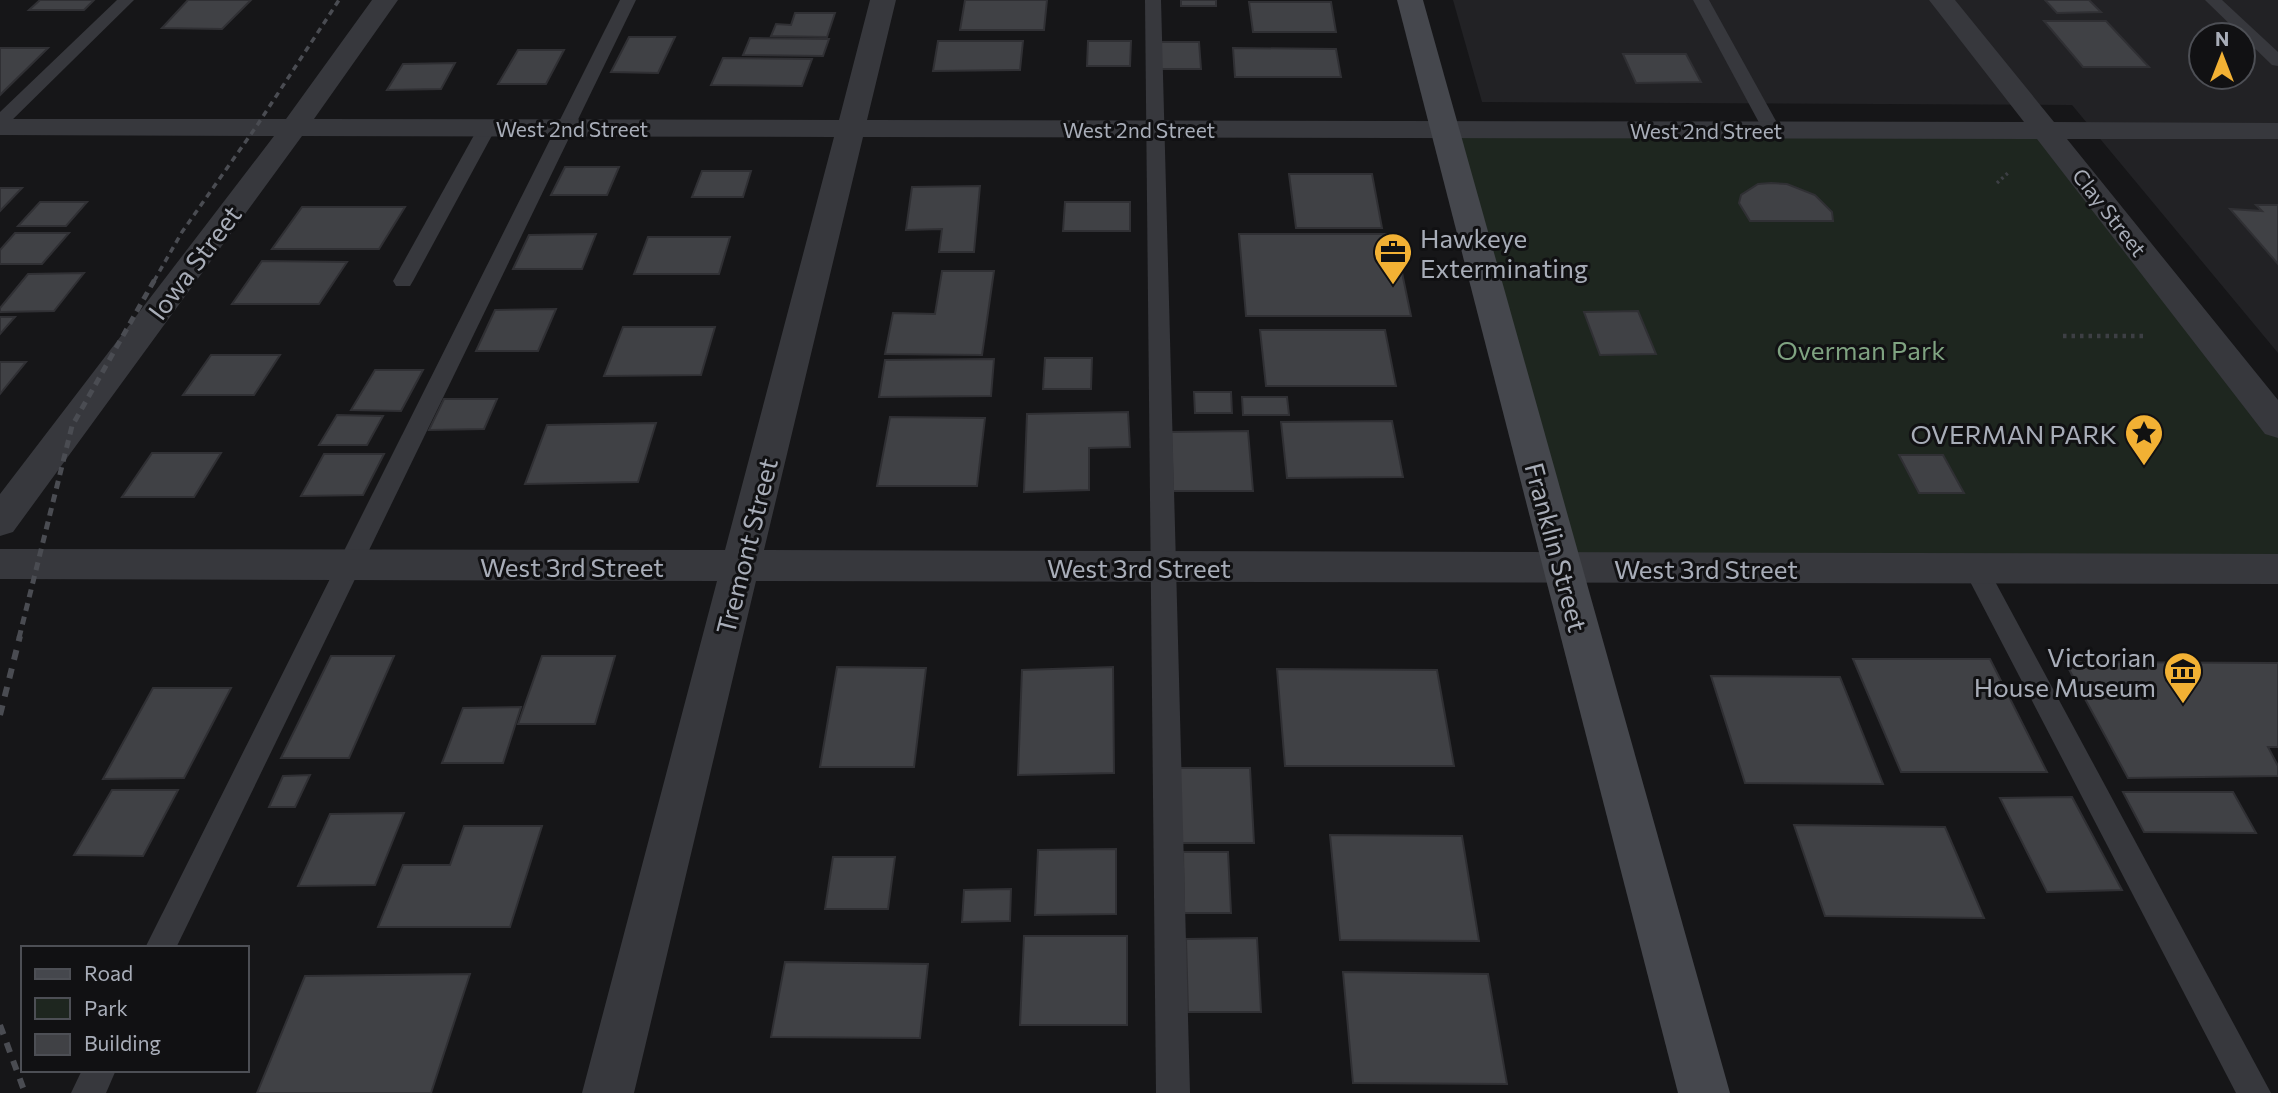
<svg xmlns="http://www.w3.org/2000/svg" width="2278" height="1093" viewBox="0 0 2278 1093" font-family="Commissioner,sans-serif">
	<rect width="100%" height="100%" fill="#161618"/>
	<path fill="#222225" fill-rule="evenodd" d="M1453 0H2278V353L2072 105 1482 102ZM2201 35H2243V77H2201Z"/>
	<path fill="#1e261f" d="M1445 129 2045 130 2278 424V569L1563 568Z"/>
	<g fill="#404145" stroke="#303034" stroke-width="2">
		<path d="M40 0H94L84 10H29Z"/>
		<path d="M188 0H251L222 29 162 28Z"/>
		<path d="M965 0H1047L1044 30H960Z"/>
		<rect x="1181" y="0" width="35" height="6"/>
		<path d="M2045 0H2089L2101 12 2057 13Z"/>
		<path d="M1249 2H1331L1336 32H1253Z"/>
		<path d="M795 13H835L827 37 771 36 776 24 791 25Z"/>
		<path d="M2044 21H2106L2149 67H2083Z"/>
		<path d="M629 37H675L658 73 611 72Z"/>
		<path d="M750 38 829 39 823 56 743 55Z"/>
		<path d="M938 41H1023L1020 70 933 71Z"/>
		<path d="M1088 41H1131L1130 66H1087Z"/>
		<path d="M1161 42H1199L1201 69H1161Z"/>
		<path d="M0 48H48L0 95Z"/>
		<path d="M1233 48 1336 49 1341 77H1235Z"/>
		<path d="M518 50H564L546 84H498Z"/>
		<path d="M1623 54H1686L1701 82 1636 83Z"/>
		<path d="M723 58 812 59 802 86 711 85Z"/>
		<path d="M455 63 441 89 387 90 403 64Z"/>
		<path d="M565 167H619L607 195H551Z"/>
		<path d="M702 171H751L743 197H692Z"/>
		<path d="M1289 174H1372L1382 228H1296Z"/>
		<path d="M1771 183 1787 184 1815 195 1832 212 1833 221H1750L1739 203 1741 195 1758 184Z"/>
		<path d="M980 186 974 252H939L942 229 906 230 912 187Z"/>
		<path d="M0 188H22L0 211Z"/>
		<path d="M40 202H87L66 226H18Z"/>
		<path d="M1065 202H1130V231H1063Z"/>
		<path d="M2256 205H2278V264L2230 209 2262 211Z"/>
		<path d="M302 207H405L379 249H272Z"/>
		<path d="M15 233H69L42 264H0V250Z"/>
		<path d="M596 234 582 269H513L529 235Z"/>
		<path d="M1239 234H1394L1411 316H1246Z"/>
		<path d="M648 237H730L719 274H634Z"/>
		<path d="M262 261 347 262 319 304H232Z"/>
		<path d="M942 271H994L982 355 885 354 893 313 935 314Z"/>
		<path d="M84 273 54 311 0 312V308L28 274Z"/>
		<path d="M556 309 538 351H476L495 310Z"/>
		<path d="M1638 311 1656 354 1600 355 1584 312Z"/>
		<path d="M0 317H15L0 334Z"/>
		<path d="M623 327H715L701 375 604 376Z"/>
		<path d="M1260 330H1385L1396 386H1266Z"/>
		<path d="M211 355H280L254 395H183Z"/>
		<path d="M1045 358H1092L1091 389H1043Z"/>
		<path d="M994 359 991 396 879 397 885 360Z"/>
		<path d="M0 362H26L0 394Z"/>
		<path d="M375 370H423L401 411 351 410Z"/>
		<path d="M1194 392H1231L1232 413H1195Z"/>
		<path d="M1242 397H1287L1289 415H1243Z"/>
		<path d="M444 399H497L484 429 429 430Z"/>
		<path d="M1128 412 1130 447 1089 448V490L1024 492 1027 414Z"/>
		<path d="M337 415 383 416 367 445H319Z"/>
		<path d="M890 417 985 418 977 486H877Z"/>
		<path d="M1392 421 1403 477 1287 478 1281 422Z"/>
		<path d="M656 423 638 482 525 484 547 425Z"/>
		<path d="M1248 431 1253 491H1173L1171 432Z"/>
		<path d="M152 453H221L194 497H122Z"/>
		<path d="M324 454H384L363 495 301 496Z"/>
		<path d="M1899 455H1943L1964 493H1919Z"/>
		<path d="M331 656H394L349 758H281Z"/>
		<path d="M542 656H615L595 724H518Z"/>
		<path d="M1853 659H1990L2047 772H1901Z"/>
		<path d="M2065 662 2278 663V747H2268L2278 766V776L2128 778Z"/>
		<path d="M837 667 926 668 914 767H820Z"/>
		<path d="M1113 667 1114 773 1018 775 1022 670Z"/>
		<path d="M1277 669 1437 670 1454 766H1285Z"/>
		<path d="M1711 676 1840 677 1883 784 1745 783Z"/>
		<path d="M153 688H231L184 778 103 779Z"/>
		<path d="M521 707 503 763H442L463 708Z"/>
		<path d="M1178 768H1250L1254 843H1178Z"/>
		<path d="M310 775 295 807H269L283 776Z"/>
		<path d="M112 790H178L143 856 74 855Z"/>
		<path d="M2123 792H2233L2256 833 2144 832Z"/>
		<path d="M2072 797 2122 890 2047 892 2000 798Z"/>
		<path d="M404 813 375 885 298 886 330 814Z"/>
		<path d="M1794 825 1945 827 1984 918 1825 916Z"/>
		<path d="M464 826H542L510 927H378L403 865H450Z"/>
		<path d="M1330 835 1462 836 1479 941 1340 940Z"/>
		<path d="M1116 849V914L1035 915 1038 850Z"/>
		<path d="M1183 852H1228L1231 913H1184Z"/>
		<path d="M833 857H895L888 909H825Z"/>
		<path d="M1011 889 1010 921 962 922 964 890Z"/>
		<path d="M1024 936H1127V1025H1020Z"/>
		<path d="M1257 938 1261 1012H1188L1186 939Z"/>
		<path d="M785 962 928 964 920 1038 771 1037Z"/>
		<path d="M1343 972 1488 974 1507 1084 1353 1083Z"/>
		<path d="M470 974 431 1093H257L305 976Z"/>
	</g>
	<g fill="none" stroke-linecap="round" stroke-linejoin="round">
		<path stroke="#3d3f44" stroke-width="3.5" stroke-dasharray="2.5 3.5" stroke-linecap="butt" d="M1997 183 2009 172"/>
		<path stroke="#3d3f44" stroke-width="4.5" stroke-dasharray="3.5 5" stroke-linecap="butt" d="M2063 336H2146"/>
		<g fill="#37383d" fill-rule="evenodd">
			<path d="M117 0H134L6 126 0 127V112Z"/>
			<path d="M620 0H636L176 948H145Z"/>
			<path d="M1145 0H1161L1190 1093H1156Z"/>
			<path d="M1693 0H1709L1781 130 1778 134 1772 135 1763 130Z"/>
			<path d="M2205 0H2222L2278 52V66L2272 65Z"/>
			<path d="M487 123 496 128 413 281 410 286H396L393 281 478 128Z"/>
			<path d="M1975 558 1984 561 2271 1093H2236L1963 568 1966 561Z"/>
			<path d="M82 1070H116L106 1093H71Z"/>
		</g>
		<path fill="#37383d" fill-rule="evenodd" d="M372 0H398L314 119 839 120 870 0H896L867 120 2024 122 1929 0H1955L2054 122 2278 123V139H2067L2278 400V438L2265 434 2037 139 863 137 764 550 2278 554V584L756 581 634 1093H582L717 581 0 579V549L725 550 834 137 302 136 13 532 0 536V494L274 136 0 135V119H286Z"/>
		<path fill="#45474d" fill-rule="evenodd" d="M1397 0H1423L1730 1093H1678Z"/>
		<path stroke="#4a4c52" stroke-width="3.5" stroke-dasharray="6 5" stroke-linecap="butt" d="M154 281 182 232 256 127 339 0"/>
		<path stroke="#4a4c52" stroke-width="5" stroke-dasharray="8 6" stroke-linecap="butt" d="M19 638 72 426 155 279"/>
		<g stroke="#4a4c52" stroke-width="6" stroke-dasharray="10 9" stroke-linecap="butt">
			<path d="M0 715 20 636"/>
			<path d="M0 1025 25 1093"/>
		</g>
	</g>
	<defs>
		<symbol id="office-pin" viewBox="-11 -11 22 30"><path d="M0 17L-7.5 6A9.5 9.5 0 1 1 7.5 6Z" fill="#f2b134" stroke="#111113"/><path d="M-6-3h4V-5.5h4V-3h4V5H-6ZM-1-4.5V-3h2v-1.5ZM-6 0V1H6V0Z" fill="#111"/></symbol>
		<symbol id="sight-pin" viewBox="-11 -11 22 30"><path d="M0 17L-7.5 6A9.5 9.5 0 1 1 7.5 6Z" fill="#f2b134" stroke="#111113"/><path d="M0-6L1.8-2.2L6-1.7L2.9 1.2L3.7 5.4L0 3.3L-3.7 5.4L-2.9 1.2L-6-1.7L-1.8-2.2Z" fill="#111"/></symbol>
		<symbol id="museum-pin" viewBox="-11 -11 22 30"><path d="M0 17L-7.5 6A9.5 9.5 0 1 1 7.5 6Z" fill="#f2b134" stroke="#111113"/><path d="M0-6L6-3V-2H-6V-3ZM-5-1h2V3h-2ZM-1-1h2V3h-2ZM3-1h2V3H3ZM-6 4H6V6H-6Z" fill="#111"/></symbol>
	</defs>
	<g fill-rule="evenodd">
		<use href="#office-pin" x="1371" y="230" width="44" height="60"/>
		<use href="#sight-pin" x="2122" y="411" width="44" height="60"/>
		<use href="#museum-pin" x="2161" y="649" width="44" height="60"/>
	</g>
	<g text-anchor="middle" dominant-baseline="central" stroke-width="6" stroke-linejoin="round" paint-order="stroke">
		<g font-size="21" fill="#a8adb8" stroke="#111113">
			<text x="572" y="128">West 2nd Street</text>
			<text x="1139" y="129">West 2nd Street</text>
			<text x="1706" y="130">West 2nd Street</text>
			<text transform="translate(2110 212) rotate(52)">Clay Street</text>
		</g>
		<g font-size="26" fill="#a8adb8" stroke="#111113" text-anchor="end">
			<text x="1420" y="237" text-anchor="start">Hawkeye<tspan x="1420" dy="30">Exterminating</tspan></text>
			<text x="2117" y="433">OVERMAN PARK</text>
			<text x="2156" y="656">Victorian<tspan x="2156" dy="30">House Museum</tspan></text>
		</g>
		<g font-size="26" fill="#a8adb8" stroke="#111113">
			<text transform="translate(194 262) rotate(-53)">Iowa Street</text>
			<text transform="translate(746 546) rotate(-76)">Tremont Street</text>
			<text transform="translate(1557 547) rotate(75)">Franklin Street</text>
			<text x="572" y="566">West 3rd Street</text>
			<text x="1139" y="567">West 3rd Street</text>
			<text x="1706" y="568">West 3rd Street</text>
		</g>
		<g font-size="26" fill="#7fa381" stroke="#111113">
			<text x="1861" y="349">Overman Park</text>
		</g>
	</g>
	<rect x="21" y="946" width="228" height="126" fill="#111113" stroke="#4d4f55" stroke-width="2"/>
	<rect x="35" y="969" width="35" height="10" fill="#45474d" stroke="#4d4f55" stroke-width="2"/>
	<text x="84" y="981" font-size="21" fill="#a8adb8">Road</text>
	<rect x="35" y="998" width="35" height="21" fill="#1e261f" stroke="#4d4f55" stroke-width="2"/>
	<text x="84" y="1016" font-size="21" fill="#a8adb8">Park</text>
	<rect x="35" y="1034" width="35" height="21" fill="#404145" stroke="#4d4f55" stroke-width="2"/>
	<text x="84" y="1051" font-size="21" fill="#a8adb8">Building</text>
	<g transform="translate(2222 56)"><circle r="33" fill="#111113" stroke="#4d4f55" stroke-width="2"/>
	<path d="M0-5L12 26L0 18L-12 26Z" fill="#f2b134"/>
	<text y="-10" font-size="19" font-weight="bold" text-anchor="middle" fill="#a8adb8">N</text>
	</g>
</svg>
